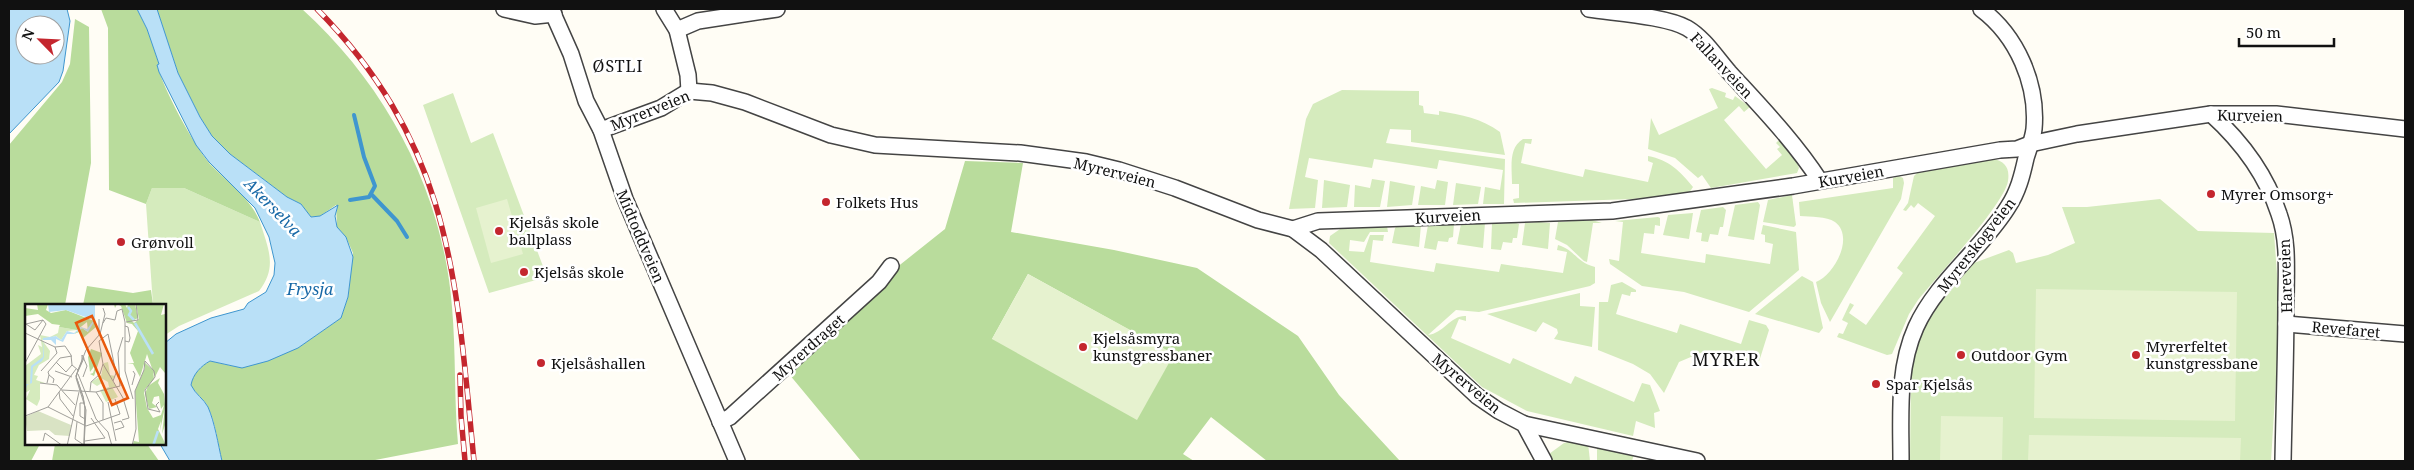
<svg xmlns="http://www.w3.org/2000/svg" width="2414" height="470" viewBox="0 0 2414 470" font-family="'Noto Serif',serif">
	<rect width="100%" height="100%" fill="#fffdf5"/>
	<g fill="#d5ebbd">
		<path d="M1712 88 1726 93 1725 97 1733 100 1735 96 1750 107 1744 112 1739 106 1724 120 1766 169 1782 155 1777 149 1780 147 1776 143 1779 140 1797 163 1799 168 1797 173 1711 188 1702 175 1698 178 1675 158 1648 149 1651 118 1659 135 1718 108 1709 89Z"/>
		<path d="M1342 90 1419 91V105L1423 106 1424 113 1439 115V111C1462 115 1481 118 1500 132L1505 155 1411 142V130L1390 129 1386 143 1505 159 1504 204H1483L1485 187 1500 190 1503 170 1439 160 1437 169 1374 159 1372 168 1309 158 1305 177 1318 180 1315 208 1289 209 1306 119 1313 104Z"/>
		<path d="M453 93 471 143 493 133 547 277 489 293 423 105Z"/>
		<path d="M1523 139H1532L1531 144 1525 143 1521 163 1583 177 1585 169 1648 182 1653 163 1648 161V156C1669 160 1680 171 1693 187L1689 193 1632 199 1514 203 1513 199 1519 198V184H1512C1512 168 1508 148 1523 139Z"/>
		<path d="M1993 159C2005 161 2010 168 2008 181 2005 203 1935 279 1918 300L1909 314 1892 354 1887 355 1837 337 1839 333 1843 334 1848 323 1842 320 1850 303 1854 305 1849 313 1866 325 1903 273 1897 268 1935 216 1918 203 1914 208 1911 205 1906 211 1903 210 1908 203 1914 176 1917 173Z"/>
		<path d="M1899 176 1903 178 1904 183 1901 199 1830 322 1821 303 1816 282C1834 275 1855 237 1835 222 1826 216 1811 217 1800 216L1799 202 1893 188V178Z"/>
		<path d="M1372 179 1385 181 1380 207H1354L1355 185 1370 188Z"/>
		<path d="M1324 180 1350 185 1347 207 1322 208Z"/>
		<path d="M1437 180 1448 182 1445 205H1418L1421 186 1435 189Z"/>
		<path d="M1390 181 1415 186 1412 205 1387 207Z"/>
		<path d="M1456 183 1481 187 1478 204 1453 205Z"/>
		<path d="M152 188H184L260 222C268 248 278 267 259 291L179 326 165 335V305H153L146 204Z"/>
		<path d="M1792 195 1796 225 1794 227 1763 222 1768 200Z"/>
		<path d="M2160 199 2198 231 2274 233 2280 315 2271 461H1910L1911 365 1917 344 1926 325 1940 303 1974 263 2009 250 2013 253 2016 263 2048 255 2075 243 2062 207H2087Z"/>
		<path d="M1758 202 1760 205 1754 240 1728 236 1735 205Z"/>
		<path d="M1723 207 1726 210 1723 227H1720L1718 235 1710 234 1708 242 1701 241 1702 233 1696 232 1701 210Z"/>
		<path d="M1693 213 1689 239 1663 235 1668 215Z"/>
		<path d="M1658 217 1660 218V226L1655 225 1654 234 1644 233 1641 253 1705 263 1706 254 1770 264 1773 244 1765 242V235L1761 234 1763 225 1796 232 1799 270 1749 312 1684 292 1642 286 1610 264 1609 259 1619 261 1623 222 1615 221Z"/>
		<path d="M1592 220 1602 223H1593L1587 262 1584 261 1567 245 1555 239 1558 222Z"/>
		<path d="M1539 222 1550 223 1548 249 1522 245 1525 223Z"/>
		<path d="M1485 223 1483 248 1457 244 1461 224Z"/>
		<path d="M1516 223 1519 224 1517 238H1513L1512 243 1503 242 1501 250 1491 249 1492 224Z"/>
		<path d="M1454 224 1453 237 1449 238 1448 242 1438 241 1436 250 1424 248 1428 225Z"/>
		<path d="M1398 225H1421L1419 247 1392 243 1395 228Z"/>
		<path d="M1387 226 1388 232H1370L1364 242 1350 240 1349 251 1364 252 1370 235H1384L1383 241 1373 240 1370 262 1434 272 1436 263 1499 272 1501 264 1563 273 1567 252 1557 250 1558 245C1575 250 1576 262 1595 267V283L1590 286 1479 312 1456 310 1428 335C1444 333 1451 315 1466 316V321L1459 319 1451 338 1510 364 1513 358 1571 384 1575 376 1634 402 1642 383 1650 385 1660 411 1654 413 1655 428 1636 421 1633 436 1527 411 1482 387 1329 243 1330 236 1343 227Z"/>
		<path d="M1802 276 1813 282 1823 328 1819 333 1755 314Z"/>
		<path d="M1622 282 1636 290V292H1631L1630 296 1622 294 1616 314 1677 333 1680 324 1741 344 1749 320 1766 325 1769 330 1757 368 1705 351 1679 362 1664 393 1650 374 1633 364 1598 350 1599 302H1608L1611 285Z"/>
		<path d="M1580 293V306L1595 307 1592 347 1554 339 1558 333 1557 329 1543 322 1536 332 1487 314Z"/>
		<path d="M1578 440 1588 443 1590 461H1550L1549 454 1564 443Z"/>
		<path d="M1597 446 1634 454 1632 461H1597Z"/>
	</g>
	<g fill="#b9dc9c" fill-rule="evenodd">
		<path d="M101 9H137L147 29 159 64 157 65C164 90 193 144 210 164 228 183 250 197 260 222L184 188H152L146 204 109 190 108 28Z"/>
		<path d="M157 9H302C387 86 443 192 452 307 456 353 454 399 458 444L370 461H222C218 444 216 423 208 407 204 398 195 394 191 385 193 374 201 366 210 361L232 366 298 348 341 318 348 297 353 253 346 237 337 227 336 205 320 216 311 217 301 204 287 197 230 154 212 136 200 117 178 73Z"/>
		<path d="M75 19 89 27 91 163 65 305H26V444H40L31 461H9V145L62 82 70 64Z"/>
		<path d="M965 161 1023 163 1011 232 1114 250 1197 268 1298 336 1339 395 1400 461H1267L1211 417 1183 454 1194 461H861L789 374 896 268 945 229ZM1028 274 1173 354 992 339Z"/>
		<path d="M87 286 133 293 151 290 153 305H83Z"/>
		<path d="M55 444H147L159 461H52Z"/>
	</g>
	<g fill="#e6f2cf">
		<path d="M507 199 523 254 491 263 476 208Z"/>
		<path d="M1028 274 1174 354 1137 420 992 339Z"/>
		<path d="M2036 289 2237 292 2235 421 2034 418Z"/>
		<path d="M1941 416 2003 417 2002 461H1940Z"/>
		<path d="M2029 435 2241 438 2240 461H2028Z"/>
	</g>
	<g fill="#b9e0f7" stroke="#3f96cf" fill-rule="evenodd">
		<path d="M9 9H67L70 21 63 71 59 82 9 134ZM25 25H55V55H25Z"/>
		<path d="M137 9H157L178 73 200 117 212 136 230 154 287 197 301 204 311 217 320 216 338 205 335 216 337 227 346 237 353 257 348 297 341 318 298 348 268 361 242 368 210 361C201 366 193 374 191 385 195 394 204 399 208 407 215 423 218 444 222 461H170L160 444H165V343L176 334 211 318 244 309 248 303 266 292 274 275 275 263 269 237 255 208 209 162 196 145 159 72 157 65 159 64 147 29Z"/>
	</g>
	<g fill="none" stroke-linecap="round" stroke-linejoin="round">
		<g stroke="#3f96cf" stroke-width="4">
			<path d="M372 195 397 221 407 237"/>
			<path d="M350 200 369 197 375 186 364 157 354 115"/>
		</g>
		<defs>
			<g id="minor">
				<path d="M504 9 535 16 554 14"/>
				<path d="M551 9 571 54 586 101 601 130 625 199 737 461"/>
				<path d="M664 9 677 30 688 75 689 91"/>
				<path d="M1589 9C1614 13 1666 16 1687 28 1704 38 1716 57 1729 72 1761 107 1794 141 1820 181"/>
				<path d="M677 30 698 21 777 9"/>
				<path d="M2211 114C2242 142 2266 174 2279 214 2289 242 2286 272 2286 301 2286 354 2284 408 2283 461"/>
				<path d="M601 130 661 108 689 91 712 93 745 102 831 135 875 145 1020 153 1086 162 1119 170 1175 188 1258 220 1293 229 1321 250 1477 396 1499 411 1524 424 1544 461"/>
				<path d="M1293 229 1318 221 1612 211 1793 186 2000 150 2017 149 2030 144 2077 134 2211 114H2276L2405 129"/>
				<path d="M2286 324 2405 334"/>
				<path d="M720 422 730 417 879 282 891 266"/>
				<path d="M1524 424 1697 461"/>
				<path d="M1901 461C1901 416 1897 369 1916 327 1937 281 1982 249 2008 207 2018 192 2022 176 2026 158 2029 148 2033 138 2034 129 2038 84 2017 36 1981 9"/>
			</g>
		</defs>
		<use href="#minor" stroke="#444" stroke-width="18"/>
		<use href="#minor" stroke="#fff" stroke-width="15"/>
		<defs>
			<g id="rail">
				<path d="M317 9C453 148 456 279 474 461"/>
				<path d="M460 375 461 416 465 461"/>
			</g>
		</defs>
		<use href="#rail" stroke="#c4262e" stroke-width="5.5"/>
		<use href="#rail" stroke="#fff" stroke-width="4" stroke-dasharray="11" stroke-linecap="butt"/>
	</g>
	<g fill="#c4262e" stroke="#fff" stroke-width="2">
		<circle cx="2211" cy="194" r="5"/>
		<circle cx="826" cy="202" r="5"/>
		<circle cx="499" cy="231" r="5"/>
		<circle cx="121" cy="242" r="5"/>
		<circle cx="524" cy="272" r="5"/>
		<circle cx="1083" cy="347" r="5"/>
		<circle cx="1961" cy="355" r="5"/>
		<circle cx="2136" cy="355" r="5"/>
		<circle cx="541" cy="363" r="5"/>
		<circle cx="1876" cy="384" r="5"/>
	</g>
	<g text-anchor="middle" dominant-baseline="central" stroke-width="5" stroke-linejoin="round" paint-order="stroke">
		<g font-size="15" fill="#111" stroke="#fff">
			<text transform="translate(1722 65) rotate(47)">Fallanveien</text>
			<text transform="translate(650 110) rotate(-22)">Myrerveien</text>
			<text transform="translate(2250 115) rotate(1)">Kurveien</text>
			<text transform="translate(1115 172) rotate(14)">Myrerveien</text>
			<text transform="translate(1851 176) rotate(-10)">Kurveien</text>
			<text transform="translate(1448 216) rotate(-3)">Kurveien</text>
			<text transform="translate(641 236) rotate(67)">Midtoddveien</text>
			<text transform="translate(1976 245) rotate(-52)">Myrerskogveien</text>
			<text transform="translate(2285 276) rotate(-92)">Hareveien</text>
			<text transform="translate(2346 329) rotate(5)">Revefaret</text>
			<text transform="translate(808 347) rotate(-42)">Myrerdraget</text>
			<text transform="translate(1467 383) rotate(40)">Myrerveien</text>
		</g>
		<g font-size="15" fill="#111" stroke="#fff" text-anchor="start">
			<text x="2221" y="194">Myrer Omsorg+</text>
			<text x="836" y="202">Folkets Hus</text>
			<text x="509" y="222">Kjelsås skole<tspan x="509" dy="17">ballplass</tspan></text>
			<text x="131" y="242">Grønvoll</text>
			<text x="534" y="272">Kjelsås skole</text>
			<text x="1093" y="338">Kjelsåsmyra<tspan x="1093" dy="17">kunstgressbaner</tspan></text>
			<text x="2146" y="346">Myrerfeltet<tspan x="2146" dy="17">kunstgressbane</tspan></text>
			<text x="1971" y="355">Outdoor Gym</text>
			<text x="551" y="363">Kjelsåshallen</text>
			<text x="1886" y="384">Spar Kjelsås</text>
		</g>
		<g font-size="16" letter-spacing="1" fill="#111" stroke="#fff">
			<text x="618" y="66">ØSTLI</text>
		</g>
		<g font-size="16" font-style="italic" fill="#1768a6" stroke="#fff">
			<text transform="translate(273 207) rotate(46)">Akerselva</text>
			<text x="310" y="289">Frysja</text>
		</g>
		<g font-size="18" letter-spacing="1" fill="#111" stroke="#fff">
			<text x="1726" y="359">MYRER</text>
		</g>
	</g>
	<g transform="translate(25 304)">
		<rect width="141" height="141" fill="#fffdf5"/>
		<path d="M34 23 52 26 42 27 36 36 31 32 17 36 25 47 24 55 14 61 9 71 13 72 11 76 20 79H15V95L12 102 1 95 5 86 0 89V62L16 50 13 41 17 43 15 31 25 33 33 29ZM83 58 85 71 90 72 87 76 91 83H87L93 93 81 98 75 86 84 83 83 78 76 74 77 79 72 82 66 78 76 72 79 59Z" fill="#d5ebbd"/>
		<path d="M12 0H23L21 6 26 9 41 6 69 17 70 14 71 23 58 34 54 28 49 30 57 24 63 28 62 18 52 26 34 23 35 21 27 20 13 10 0 12V4L13 6ZM89 0H100L102 4 103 0H110L113 14 107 17 109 19 114 15 111 0H139L136 11 140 10 141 0 140 69 135 63 130 73 122 50 115 73 108 60H102L109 59 105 49 113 27 107 20 102 19 96 2 92 0 90 4ZM66 45 77 49 69 72 65 70 68 69 71 60 65 68 63 53ZM119 58 128 66 129 75 120 85 119 89 122 104 128 114 136 111 139 101 136 105 134 92 129 93 127 99 132 103 124 105 120 90 123 82 135 74 133 79 139 90 140 101 141 99V118L137 130 140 103 135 127 136 117 133 125 141 141 107 142 109 137 114 138 110 87 120 64Z" fill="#b9dc9c"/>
		<path d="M13 107 46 121 45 132 30 131 24 126 2 127 0 113Z" fill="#d9e3c4"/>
		<path d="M23 0H70V16L63 28 57 24 49 30H42L38 38 31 35V41L26 36H18L19 53 17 57 8 63 7 79 2 81 0 88V80H5L6 62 18 53V34L31 32 36 36 42 27 49 29 56 23 62 25 69 16 41 6 24 8Z" fill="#b9e0f7"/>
		<path fill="none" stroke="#b9e0f7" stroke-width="2.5" d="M103 3 106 7 104 11 109 16M110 19 128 50M128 142 133 127"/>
		<path fill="none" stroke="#a09f9a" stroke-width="1" d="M101 18 113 16 111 0M78 19 81 14 90 16 92 7 97 5 100 18V67L108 95M1 20 10 26 18 16M1 20 18 16M0 29 30 43 40 42 46 51 47 61 53 66M74 31V15M74 37 83 30 91 69 88 77M100 37 104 38 105 34 103 23 100 22M31 58 41 68 47 61M0 59 21 20 18 16M78 60 98 94 104 114 97 116M53 66 61 46 75 30 80 10 78 4M53 66 51 74 61 106 59 142M16 67 32 49 30 43M30 67 47 73M53 70 71 115 83 128 87 142M24 71 23 68 35 54 47 52M58 73 62 62 58 53M15 79 32 81 50 101M22 79 24 71 29 75 28 79M107 81 110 70 108 67M37 86 71 88 95 82 93 49 98 33M65 87 66 78 75 70 78 60 74 37M34 88 35 95 48 112M71 88 78 99V116M83 98 91 137M59 99H55V112L60 115M23 103 61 122 95 110 90 95M0 112 23 103 51 65M66 114 80 134M52 118 50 135 59 141M89 119 96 117 99 123 90 126M18 137 20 129 38 142M60 137 80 134M42 142 54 88M59 142 60 104 58 93 51 72 52 69 57 57V51L59 54 51 72 58 92 60 104 59 142M107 142 111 125 110 87 119 66 120 57 129 67 130 73 120 86 123 105 135 108 131 101 134 98"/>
		<path fill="#e8590c" fill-opacity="0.15" stroke="#e8590c" stroke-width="2.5" d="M67 12 103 94 87 101 51 19Z"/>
		<rect width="141" height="141" fill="none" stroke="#111" stroke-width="2.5"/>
	</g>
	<rect width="2414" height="470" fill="none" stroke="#111111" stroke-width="20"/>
	<g transform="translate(40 40) rotate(294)"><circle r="24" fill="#ffffff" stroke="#a0a0a0"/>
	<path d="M0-4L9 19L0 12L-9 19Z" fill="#c4262e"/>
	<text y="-8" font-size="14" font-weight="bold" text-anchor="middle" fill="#111111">N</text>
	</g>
	<path d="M2239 38v8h95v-8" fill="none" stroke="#111111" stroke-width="2.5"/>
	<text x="2246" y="38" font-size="15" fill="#111111" stroke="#ffffff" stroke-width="4" paint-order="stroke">50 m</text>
</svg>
